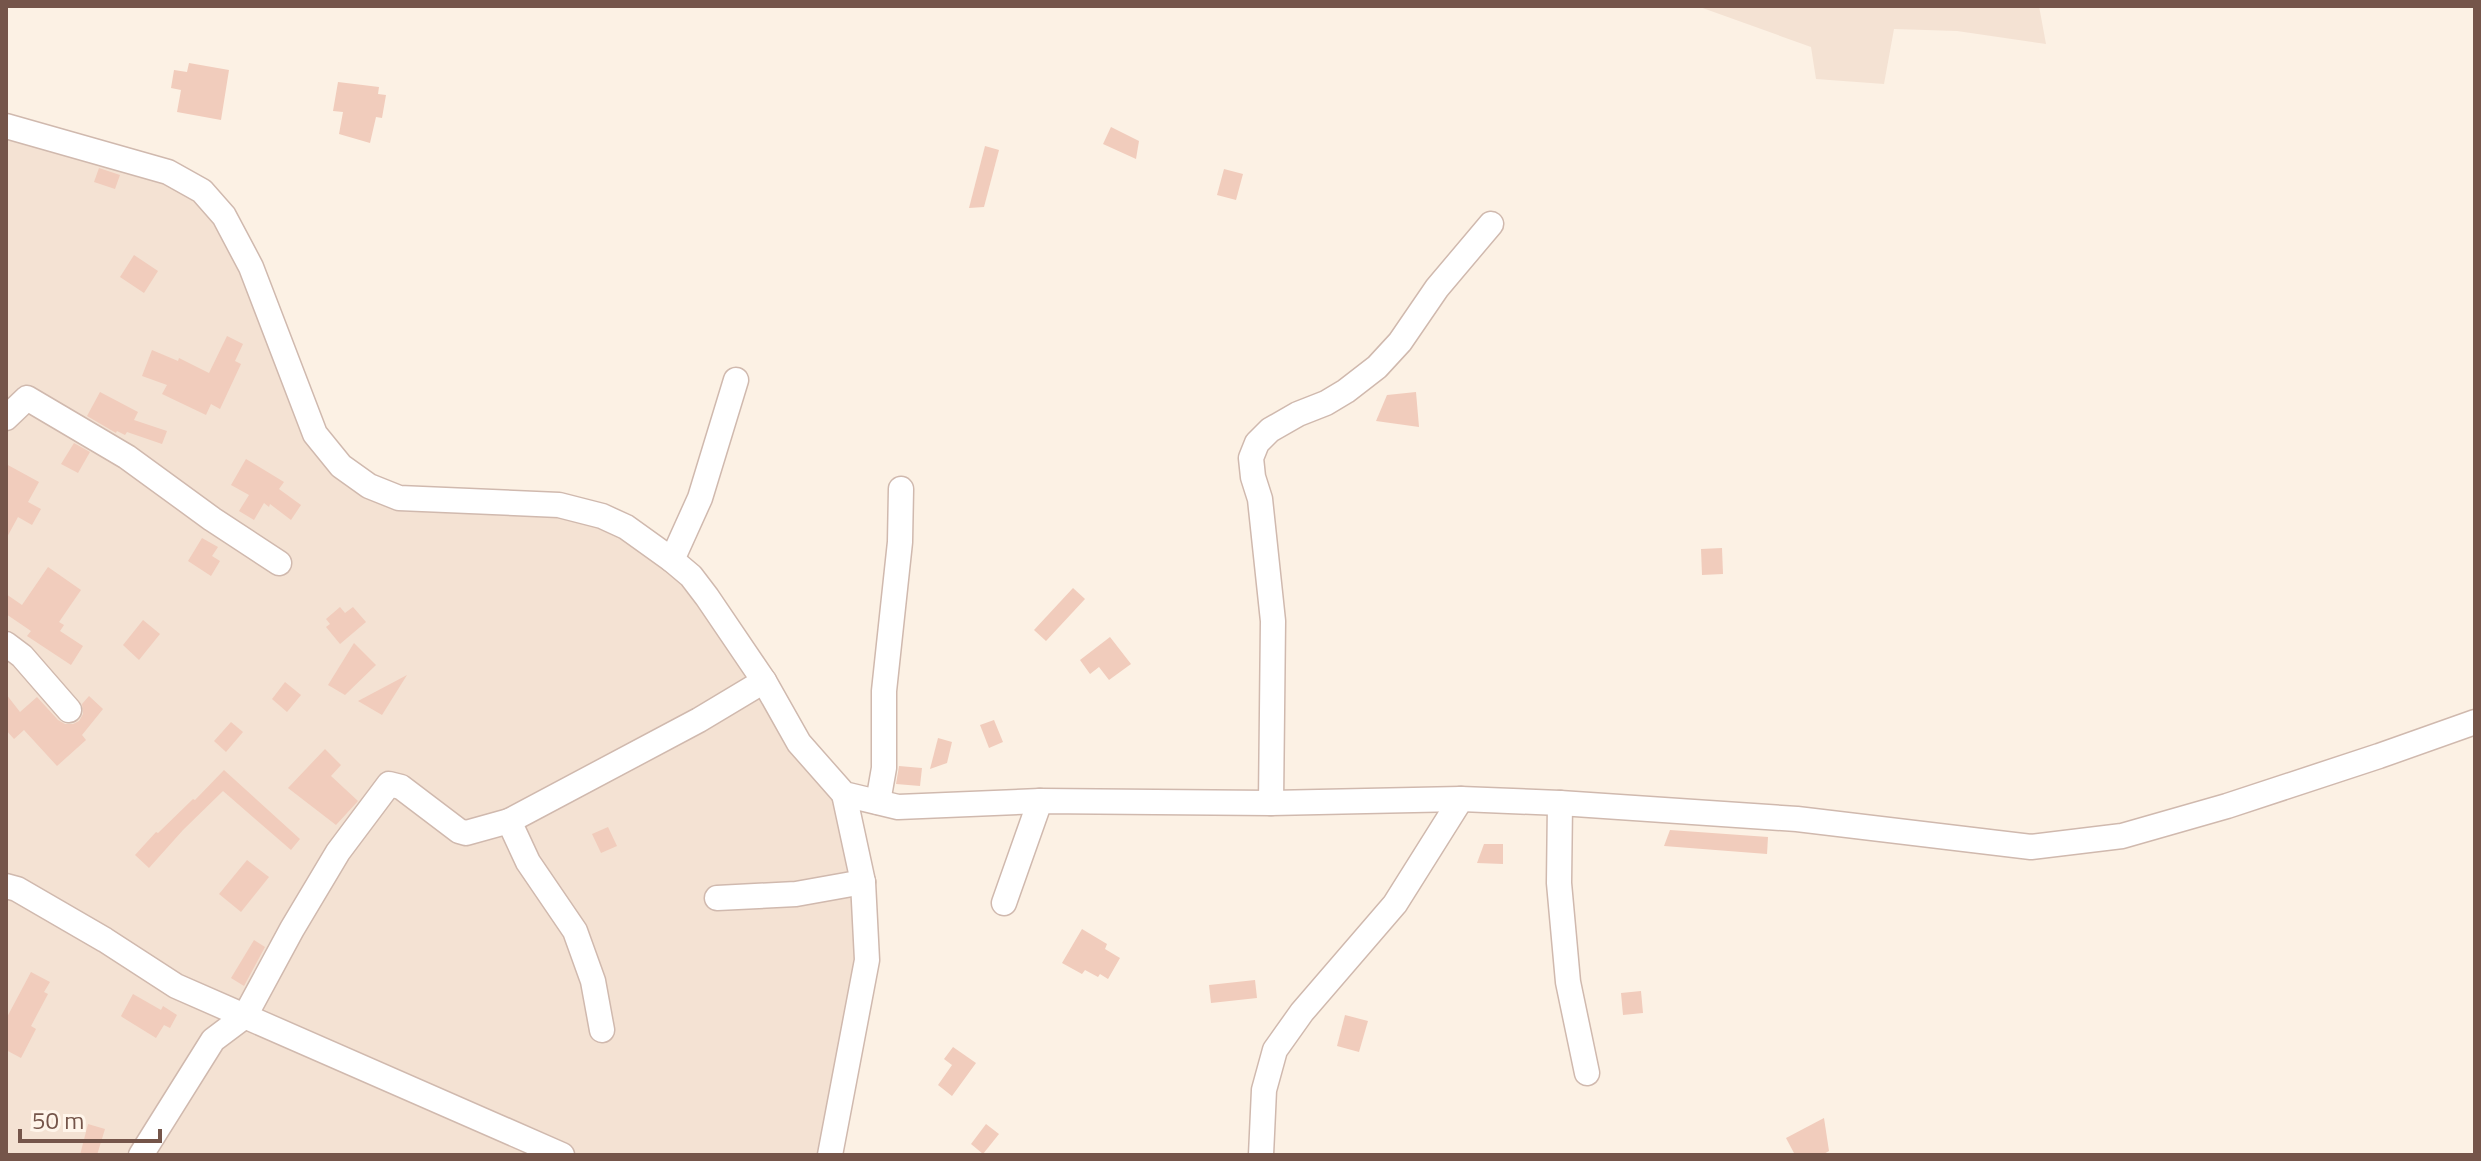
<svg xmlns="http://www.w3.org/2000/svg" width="2481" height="1161" viewBox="0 0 2481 1161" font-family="'Titillium Web',sans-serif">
	<rect width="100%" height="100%" fill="#fcf1e4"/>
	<g fill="#f4e2d3">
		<path d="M1697 6H2039L2046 44 1957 31 1894 29 1884 84 1816 79 1811 47Z"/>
		<path d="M6 125 166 172 221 216 314 431 369 484 557 503 696 574 847 794 867 879 834 1155H6Z"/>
	</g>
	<g fill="#f1ccbc">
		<path d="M189 63 229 70 221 120 177 112 181 90 171 88 174 70 187 72Z"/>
		<path d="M338 82 379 87 378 94 386 95 382 118 376 117 370 143 339 134 343 112 333 111Z"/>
		<path d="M1111 127 1139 141 1136 159 1103 144Z"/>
		<path d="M985 146 999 150 984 207 969 208Z"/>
		<path d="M99 168 120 175 115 189 94 182Z"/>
		<path d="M1224 169 1243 174 1236 200 1217 195Z"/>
		<path d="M134 255 158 271 144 293 120 277Z"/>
		<path d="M227 336 243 344 235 361 241 364 220 409 211 404 206 415 162 394 167 385 142 376 152 350 178 361 179 358 209 373Z"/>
		<path d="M100 392 138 412 134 420 167 431 162 444 127 432 125 435 117 431 116 433 87 416Z"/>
		<path d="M1416 392 1419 427 1376 421 1387 395Z"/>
		<path d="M74 443 90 452 78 473 61 464Z"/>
		<path d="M246 459 284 482 279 489 301 505 291 520 270 504 269 507 264 503 254 520 239 511 249 495 231 485Z"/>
		<path d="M6 464 39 482 28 502 41 509 32 525 18 517 6 539Z"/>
		<path d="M202 538 218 547 212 556 220 561 211 576 188 561Z"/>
		<path d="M1722 548 1723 574 1702 575 1701 549Z"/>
		<path d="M48 567 81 590 59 622 64 625 60 631 83 646 71 665 27 636 31 631 6 614V594L22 605Z"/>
		<path d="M1073 588 1085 599 1046 641 1034 630Z"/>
		<path d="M340 607 345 613 353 607 366 622 340 644 326 627 330 624 326 619Z"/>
		<path d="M143 620 160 634 139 660 123 645Z"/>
		<path d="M1110 637 1131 664 1109 680 1099 667 1090 674 1080 660Z"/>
		<path d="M354 643 376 665 345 695 328 685Z"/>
		<path d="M407 675 382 715 358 701Z"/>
		<path d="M285 682 301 695 287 712 272 699Z"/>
		<path d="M6 694 20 712 37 697 58 720 65 724H73L79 721 83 714 82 704 89 696 103 709 82 735 86 740 57 766 24 730 14 739 6 730Z"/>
		<path d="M994 720 1003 742 989 748 980 725Z"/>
		<path d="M231 722 243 732 226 752 214 741Z"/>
		<path d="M938 738 952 742 947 763 930 769Z"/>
		<path d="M325 749 341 765 331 776 358 801 336 825 288 788Z"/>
		<path d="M899 766 922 768 920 786 896 784Z"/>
		<path d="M224 770 300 839 291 850 223 791 183 830 149 868 135 855 156 832 158 833 193 799 195 800Z"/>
		<path d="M608 827 617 846 601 853 592 834Z"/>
		<path d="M1670 830 1768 837 1767 854 1664 846Z"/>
		<path d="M1484 844H1503V864L1477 863Z"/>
		<path d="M247 860 269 877 241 912 219 894Z"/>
		<path d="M1082 929 1107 944 1105 949 1120 958 1108 979 1100 974 1098 977 1085 970 1082 974 1062 963Z"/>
		<path d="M254 940 265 947 244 986 231 978Z"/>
		<path d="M31 972 50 982 44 992 48 994 31 1026 36 1029 21 1058 6 1050V1019Z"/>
		<path d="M1255 980 1257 998 1211 1003 1209 985Z"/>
		<path d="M1641 991 1643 1013 1623 1015 1621 993Z"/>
		<path d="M133 994 161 1010 163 1006 177 1015 170 1028 164 1025 156 1038 122 1017 121 1016Z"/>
		<path d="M1345 1015 1368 1021 1359 1052 1337 1046Z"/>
		<path d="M953 1047 976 1063 952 1096 938 1085 952 1065 944 1059Z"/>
		<path d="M1824 1118 1829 1151 1822 1155H1795L1786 1138Z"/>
		<path d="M88 1124 105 1129 97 1155H80Z"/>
		<path d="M986 1124 999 1134 983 1154 971 1144Z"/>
	</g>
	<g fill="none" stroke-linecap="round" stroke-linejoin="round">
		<defs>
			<g id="minor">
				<path d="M6 126 168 172 202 191 224 216 251 267 315 434 341 466 369 486 399 498 559 505 602 516 626 527 672 560 691 576 707 597 764 681 799 743 844 794 898 807 1040 801 1271 803 1461 799 1560 803 1797 819 2031 847 2122 836 2227 806 2379 756 2475 722"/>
				<path d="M6 418 27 398 127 457 212 519 279 563"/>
				<path d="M672 560 700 498 736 380"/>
				<path d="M6 644 22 656 69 710"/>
				<path d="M878 802 884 768V691L900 542 901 489"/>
				<path d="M1271 803 1273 621 1260 499 1253 477 1251 458 1257 443 1270 430 1298 414 1326 403 1346 391 1377 367 1400 342 1437 288 1491 224"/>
				<path d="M1560 803 1559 883 1568 982 1587 1073"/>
				<path d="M509 821 528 862 575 931 593 981 602 1030"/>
				<path d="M6 886 17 889 105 940 176 986 562 1155"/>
				<path d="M717 898 796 894 863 882"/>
				<path d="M1004 903 1040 801"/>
				<path d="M141 1155 213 1040 245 1016 292 929 338 852 389 784 401 787 459 831 466 833 509 821 699 720 764 681"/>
				<path d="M830 1155 867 960 863 882 844 794"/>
				<path d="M1261 1155 1264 1090 1275 1050 1302 1012 1395 904 1461 799"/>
			</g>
		</defs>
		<use href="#minor" stroke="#d0b9ae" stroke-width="27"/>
		<use href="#minor" stroke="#fff" stroke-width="24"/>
	</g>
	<rect width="2481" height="1161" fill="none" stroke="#75554a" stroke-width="16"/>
	<path d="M20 1129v12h140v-12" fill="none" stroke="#75554a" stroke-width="4"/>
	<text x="32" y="1129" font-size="24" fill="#75554a" stroke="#fff5ea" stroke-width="6" paint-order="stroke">50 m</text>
</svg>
